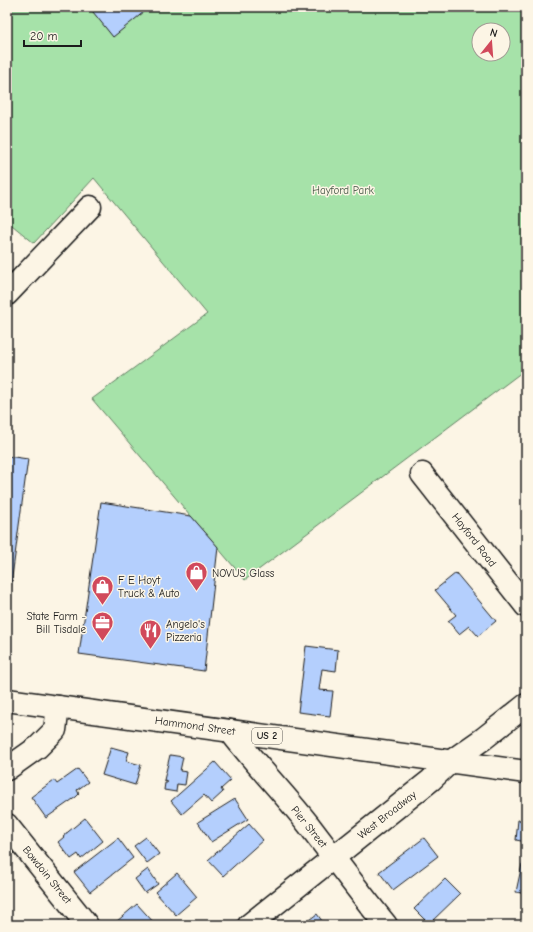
<svg xmlns="http://www.w3.org/2000/svg" width="533" height="932" viewBox="0 0 533 932" font-family="'Comic Neue',sans-serif">
	<rect width="100%" height="100%" fill="#fcf5e5"/>
	<filter id="ink" filterUnits="userSpaceOnUse"><feTurbulence type="fractalNoise" baseFrequency=".025" numOctaves="2"/><feDisplacementMap in="SourceGraphic" scale="8" xChannelSelector="R" yChannelSelector="G"/><feConvolveMatrix kernelMatrix="1 2 1 2 8 2 1 2 1" color-interpolation-filters="sRGB"/></filter>
	<g filter="url(#ink)">
		<path fill="#a6e2a9" stroke="#617f62" fill-rule="evenodd" d="M7 7H526V369L245 580 92 399 207 314 94 178 34 243 7 221ZM479 30H503V54H479Z"/>
		<g fill="#b4cffd" stroke="#1c1c1c">
			<path d="M89 7H150L113 37Z"/>
			<path d="M7 456 28 459 7 614Z"/>
			<path d="M101 502 191 516 218 547 204 671 79 654Z"/>
			<path d="M456 573 496 621 478 636 469 626 459 634 448 621 456 615 435 590Z"/>
			<path d="M306 646 338 650 336 671 322 669 319 690 333 691 330 716 298 712Z"/>
			<path d="M111 747 129 752 126 761 141 765 135 785 102 775Z"/>
			<path d="M170 755 183 757 180 771 187 772 185 785 177 784 176 792 164 790 165 783H167L168 781 164 780Z"/>
			<path d="M215 762 231 780 221 789 223 792 211 803 204 795 182 814 171 801Z"/>
			<path d="M78 769 88 782 77 790 79 794 76 797 46 818 31 797 54 780 57 784Z"/>
			<path d="M235 799 248 819 211 842 198 822Z"/>
			<path d="M85 818 103 841 81 859 78 854 71 859 58 842 64 837 63 836Z"/>
			<path d="M518 820 526 821V842L516 840Z"/>
			<path d="M249 824 263 840 223 876 208 860Z"/>
			<path d="M146 837 159 854 147 863 134 846Z"/>
			<path d="M118 838 133 858 90 892 74 872Z"/>
			<path d="M424 838 438 856 393 890 379 872Z"/>
			<path d="M522 864 526 865V894L516 892Z"/>
			<path d="M148 869 158 884 145 893 135 879Z"/>
			<path d="M177 873 197 897 176 915 155 892Z"/>
			<path d="M445 879 460 894 429 924 414 909Z"/>
			<path d="M137 904 156 925H119L116 922Z"/>
			<path d="M317 914 325 925H302Z"/>
		</g>
		<g fill="none" stroke-linecap="round" stroke-linejoin="round">
			<defs>
				<g id="minor">
					<path d="M7 294 90 207"/>
					<path d="M422 474 526 606"/>
					<path d="M230 731C254 763 283 792 308 824 334 858 359 892 386 925"/>
					<path d="M7 769 38 747 55 730 58 707"/>
					<path d="M7 825 87 925"/>
					<path d="M249 925 431 780 450 762 483 739 526 705"/>
				</g>
				<path id="major" d="M7 700 526 772"/>
			</defs>
			<use href="#minor" stroke="#1c1c1c" stroke-width="25"/>
			<use href="#major" stroke="#1c1c1c" stroke-width="25"/>
			<use href="#minor" stroke="#fcf5e5" stroke-width="22"/>
			<use href="#major" stroke="#fcf5e5" stroke-width="22"/>
		</g>
	</g>
	<defs>
		<symbol id="shop-pin" viewBox="-11 -11 22 30"><path d="M0 17L-7.5 6A9.5 9.5 0 1 1 7.5 6Z" fill="#d1495b" stroke="#fcf5e5"/><path d="M-5-2.5h2.3a2.7 3.5 0 0 1 5.4 0H5L5.5 6h-11ZM-1.5-2.5h3a1.5 2.3 0 0 0-3 0Z" fill="#fff"/></symbol>
		<symbol id="office-pin" viewBox="-11 -11 22 30"><path d="M0 17L-7.5 6A9.5 9.5 0 1 1 7.5 6Z" fill="#d1495b" stroke="#fcf5e5"/><path d="M-6-3h4V-5.5h4V-3h4V5H-6ZM-1-4.5V-3h2v-1.5ZM-6 0V1H6V0Z" fill="#fff"/></symbol>
		<symbol id="restaurant-pin" viewBox="-11 -11 22 30"><path d="M0 17L-7.5 6A9.5 9.5 0 1 1 7.5 6Z" fill="#d1495b" stroke="#fcf5e5"/><path d="M-5-6h1v4h1v-4h1v4h1v-4h1v5L-1.5 .5V6h-2V.5L-5-1ZM5-6V6H3V1.5H1.5Q1.5-4 5-6Z" fill="#fff"/></symbol>
	</defs>
	<g fill-rule="evenodd">
		<use href="#shop-pin" x="184" y="560" width="25" height="34"/>
		<use href="#shop-pin" x="90" y="574" width="25" height="34"/>
		<use href="#office-pin" x="90" y="610" width="25" height="34"/>
		<use href="#restaurant-pin" x="138" y="618" width="25" height="34"/>
	</g>
	<g text-anchor="middle" dominant-baseline="central" stroke-width="3" stroke-linejoin="round" paint-order="stroke">
		<rect fill="#fcf5e5" stroke="#5f5d58" stroke-width="1" x="252" y="728" width="30" height="16" rx="3"/>
		<g font-size="10" font-weight="bold" fill="#1c1c1c">
			<text x="267" y="736">US 2</text>
		</g>
		<g font-size="11" fill="#455746" stroke="#fcf5e5">
			<text x="343" y="190">Hayford Park</text>
		</g>
		<g font-size="11" fill="#1c1c1c" stroke="#fcf5e5">
			<text transform="translate(474 540) rotate(52)">Hayford Road</text>
			<text transform="translate(195 726) rotate(8)">Hammond Street</text>
			<text transform="translate(387 815) rotate(-38)">West Broadway</text>
			<text transform="translate(309 827) rotate(51)">Pier Street</text>
			<text transform="translate(47 875) rotate(51)">Bowdoin Street</text>
		</g>
		<g font-size="11" fill="#1c1c1c" stroke="#fcf5e5" text-anchor="start">
			<text x="212" y="573">NOVUS Glass</text>
			<text x="118" y="580">F E Hoyt<tspan x="118" dy="13">Truck &amp; Auto</tspan></text>
			<text x="86" y="616" text-anchor="end">State Farm -<tspan x="86" dy="13">Bill Tisdale</tspan></text>
			<text x="166" y="624">Angelo's<tspan x="166" dy="13">Pizzeria</tspan></text>
		</g>
	</g>
	<rect width="533" height="932" fill="none" stroke="#fcf5e5" stroke-width="24"/>
	<rect x="12" y="12" width="509" height="908" fill="none" stroke="#1c1c1c" stroke-width="1.5" filter="url(#ink)"/>
	<g transform="translate(491 42) rotate(17)"><circle r="19" fill="#fcf5e5" stroke="#a29e95"/>
	<path d="M0-3L7 15L0 10L-7 15Z" fill="#d1495b"/>
	<text y="-6" font-size="11" font-weight="bold" text-anchor="middle" fill="#1c1c1c">N</text>
	</g>
	<path d="M24 40v6h57v-6" fill="none" stroke="#1c1c1c" stroke-width="2"/>
	<text x="30" y="40" font-size="12" fill="#1c1c1c" stroke="#fcf5e5" stroke-width="3" paint-order="stroke">20 m</text>
</svg>
